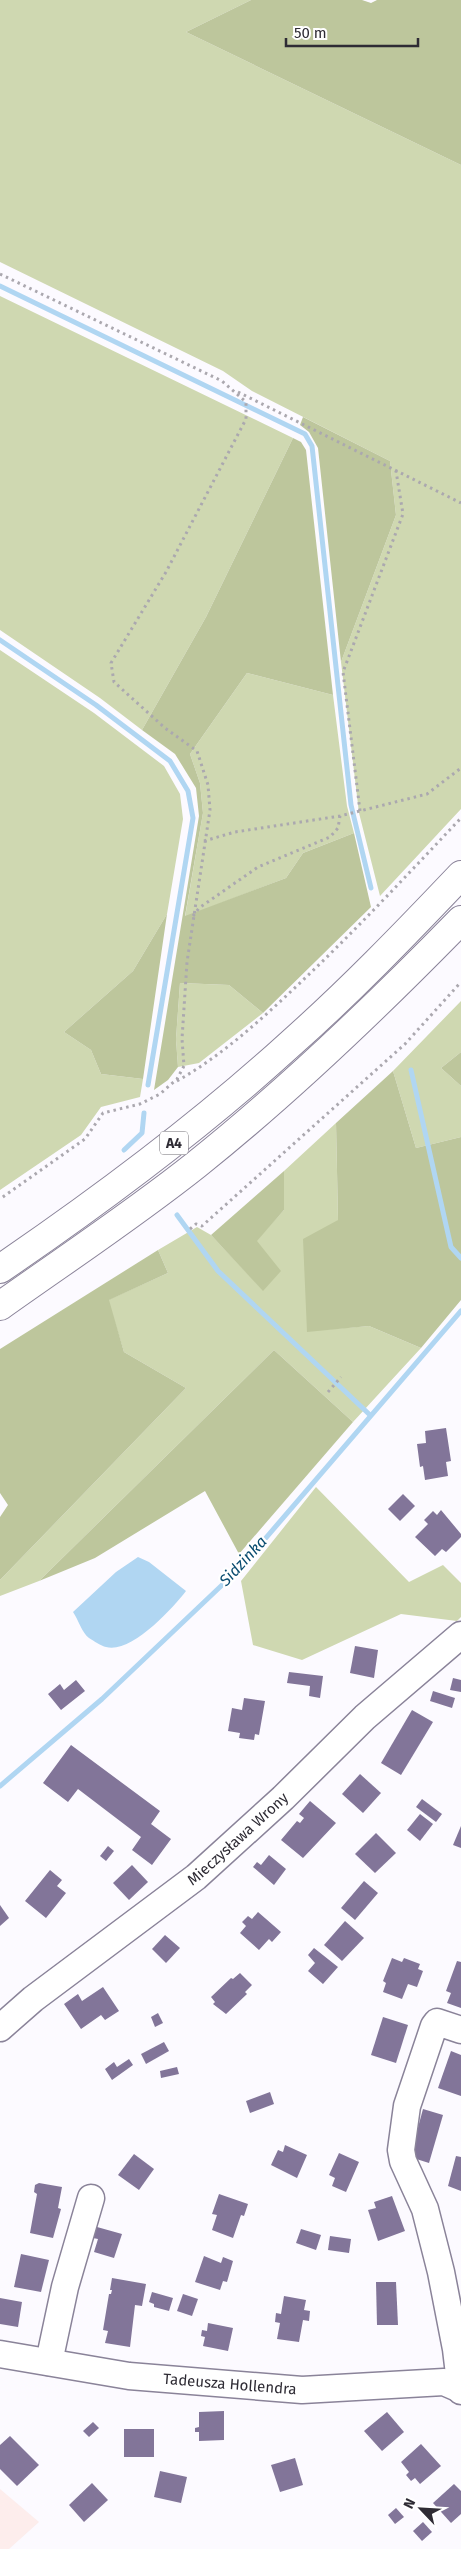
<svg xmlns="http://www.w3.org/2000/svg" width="461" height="2549" viewBox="0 0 461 2549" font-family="'Fira Sans',sans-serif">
	<rect width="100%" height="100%" fill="#fcfaff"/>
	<path fill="#fdedec" d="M0 2489 39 2522 9 2549H0Z"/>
	<g fill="#cfd8b1">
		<path d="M0 0H251L186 32 461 165V809L380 896 359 813 341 662 396 515 390 461 252 391 223 371 0 262Z"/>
		<path d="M0 296 293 438 206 617 142 730 100 698 0 630Z"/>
		<path d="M0 650 94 713 164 766 180 794 183 819 167 914 133 971 64 1032 91 1050 101 1074 143 1079 140 1097 101 1107 81 1135 0 1190Z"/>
		<path d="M247 673 333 695 347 806 354 833 303 853 286 878 185 917 203 813 200 783 190 754Z"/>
		<path d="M180 983 229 985 263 1013 199 1063 178 1067 176 1039Z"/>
		<path d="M461 1001V1052L441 1068 461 1086V1137L416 1148 393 1071Z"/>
		<path d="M336 1123 338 1220 307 1331 369 1326 421 1348 353 1422 274 1350 39 1581 0 1596V1580L186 1388 124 1352 108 1300 168 1273 158 1250 197 1227 211 1235 263 1290 256 1241 284 1210V1171Z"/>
		<path d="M316 1487 409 1582 443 1565 461 1583V1617L457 1621 401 1614 302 1660 253 1645 241 1581Z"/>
	</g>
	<g fill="#bdc69c">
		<path d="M251 0H362L371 3 377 0H461V165L186 32Z"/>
		<path d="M303 417 390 461 396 515 341 662 318 448 309 432 300 425Z"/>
		<path d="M293 438 301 442 306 450 333 695 247 673 190 754 200 783 203 813 185 916 286 878 303 853 354 833 371 907 263 1013 229 985 180 983 176 1039 178 1067 168 1080 154 1090 199 816 196 788 175 754 142 730 206 617Z"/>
		<path d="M167 914 143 1079 101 1074 91 1050 64 1032 133 971Z"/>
		<path d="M461 1052V1086L441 1068Z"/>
		<path d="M393 1071 416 1148 461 1137V1300L421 1348 369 1326 307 1332 303 1239 338 1220 336 1123Z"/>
		<path d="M284 1171V1210L257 1241 281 1271 263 1291 211 1235Z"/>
		<path d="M158 1250 168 1273 109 1300 124 1352 186 1388 0 1580V1517L8 1505 0 1493V1349Z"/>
		<path d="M274 1350 353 1422 239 1554 205 1491 95 1558 39 1581Z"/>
	</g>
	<path fill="#b0d6f2" d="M138 1557 149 1562 186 1591C172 1609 131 1654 106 1647 101 1646 94 1641 89 1638 82 1633 78 1619 73 1612L116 1572Z"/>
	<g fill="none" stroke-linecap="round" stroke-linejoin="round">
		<g stroke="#b0d6f2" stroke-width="5">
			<path d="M0 286 305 434 312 446 351 805 371 888"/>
			<path d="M0 640 96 705 170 761 188 791 193 818 148 1085"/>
			<path d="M411 1070 451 1247 461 1258"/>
			<path d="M124 1150 142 1133 144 1113"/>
			<path d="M177 1215 218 1271 370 1415"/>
			<path d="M0 1786 102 1699 240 1568 461 1311"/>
		</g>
	</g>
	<g fill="#827599">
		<path d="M446 1428 451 1461 446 1462 448 1476 425 1480 423 1466 420 1467 417 1444 426 1443 425 1431Z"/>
		<path d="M403 1494 415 1506 400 1521 388 1509Z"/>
		<path d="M441 1510 461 1534V1537L446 1552 442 1549 435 1556 415 1537 428 1524 424 1520 433 1511 437 1515Z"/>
		<path d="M355 1646 378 1650 374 1678 350 1673Z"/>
		<path d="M289 1672 323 1676 320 1698 309 1696 310 1686 287 1683Z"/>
		<path d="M453 1678 461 1680V1692L450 1690Z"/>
		<path d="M76 1680 85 1691 61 1710 48 1694 60 1684 64 1690Z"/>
		<path d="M433 1691 455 1698 452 1708 430 1701Z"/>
		<path d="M244 1698 265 1701 259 1735 255 1734 254 1740 239 1738 240 1733 228 1731 232 1708 242 1710Z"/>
		<path d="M412 1710 433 1722 401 1775 381 1763Z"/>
		<path d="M71 1745 160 1811 151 1824 171 1839 152 1865 132 1850 141 1837 78 1789 68 1802 43 1783Z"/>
		<path d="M360 1774 381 1793 363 1813 342 1794Z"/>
		<path d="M422 1799 442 1814 436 1822 416 1807Z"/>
		<path d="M310 1801 336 1823 303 1858 281 1840 297 1821 300 1823 304 1818 299 1814Z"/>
		<path d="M420 1814 433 1824 420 1841 407 1830Z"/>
		<path d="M461 1826V1848L453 1845Z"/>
		<path d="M376 1833 396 1853 375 1873 355 1854Z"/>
		<path d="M108 1846 114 1851 106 1861 100 1856Z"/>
		<path d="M269 1855 286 1869 274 1885 253 1867 257 1862 261 1865Z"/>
		<path d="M132 1865 148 1882 129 1900 113 1883Z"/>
		<path d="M50 1870 62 1880 57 1886 66 1893 46 1918 25 1901Z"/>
		<path d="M364 1881 378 1893 355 1920 341 1908Z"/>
		<path d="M0 1905 9 1918 0 1926Z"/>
		<path d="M258 1912 281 1932 272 1942 269 1939 259 1950 240 1933 246 1926 242 1922 248 1916 252 1919Z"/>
		<path d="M345 1921 364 1938 342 1961 324 1945Z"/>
		<path d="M165 1935 180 1948 166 1963 152 1949Z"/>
		<path d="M314 1948 338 1967 323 1984 308 1971 315 1963 308 1955Z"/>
		<path d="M392 1958 402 1962 404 1958 420 1964 418 1969 423 1971 417 1987 408 1984 402 1999 383 1992 386 1983 383 1981Z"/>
		<path d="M457 1961 461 1962V2008L447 2003 451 1993 446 1991Z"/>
		<path d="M240 1973 252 1985 245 1992 247 1994 226 2014 213 2004 215 2002 211 1997 231 1978 233 1979Z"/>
		<path d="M103 1987 119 2011 105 2020 101 2015 81 2029 64 2004 78 1994 82 2001Z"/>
		<path d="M158 2013 163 2023 155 2027 151 2017Z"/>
		<path d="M383 2017 408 2025 396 2063 371 2055Z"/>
		<path d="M164 2042 169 2051 146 2064 141 2054Z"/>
		<path d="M451 2051 461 2055V2096L438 2088Z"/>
		<path d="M129 2059 133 2065 112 2080 105 2069 114 2062 117 2067Z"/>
		<path d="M177 2067 179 2074 161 2078 160 2071Z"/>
		<path d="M270 2092 274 2104 250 2113 246 2101Z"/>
		<path d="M423 2109 443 2115 429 2163 410 2157Z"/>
		<path d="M285 2145 307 2155 297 2178 271 2165 278 2150 283 2152Z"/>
		<path d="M339 2153 359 2162 346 2192 332 2186 335 2178 329 2175Z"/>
		<path d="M134 2154 154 2169 139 2190 118 2175Z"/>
		<path d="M456 2156 461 2157V2191L448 2186Z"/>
		<path d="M39 2183 62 2187 58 2208 61 2209 53 2238 30 2233 37 2194 34 2192 35 2185Z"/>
		<path d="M219 2194 248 2204 244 2216 241 2215 233 2238 212 2230 217 2215 212 2214Z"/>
		<path d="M392 2196 405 2231 378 2241 368 2210 376 2208 374 2202Z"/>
		<path d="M97 2227 122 2234 114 2258 94 2252 98 2239 93 2238Z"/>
		<path d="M301 2229 321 2235 316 2250 296 2243Z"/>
		<path d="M330 2236 351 2239 349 2253 328 2250Z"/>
		<path d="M21 2254 49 2260 41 2292 14 2287Z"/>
		<path d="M204 2256 221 2263 223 2257 233 2261 227 2282 223 2281 220 2290 195 2282Z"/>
		<path d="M112 2278 146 2284 142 2306 135 2305 130 2347 105 2343 108 2331 103 2330 109 2294H111L112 2290H110Z"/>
		<path d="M376 2282H396L398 2325H377Z"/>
		<path d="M152 2292 173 2298 169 2311 154 2307V2304L149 2302Z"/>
		<path d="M183 2294 198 2299 192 2316 177 2311Z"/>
		<path d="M284 2296 306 2300 304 2310 310 2311 309 2321 303 2320 299 2342 277 2339 280 2323 275 2322 276 2313 281 2314Z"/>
		<path d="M0 2298 22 2302 18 2327 0 2324Z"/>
		<path d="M208 2323 233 2328 228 2351 203 2346 205 2337 201 2336 202 2330 207 2331Z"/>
		<path d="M224 2411V2440L199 2441V2432H195V2428L199 2427V2412Z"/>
		<path d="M387 2412 404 2432 382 2451 364 2431Z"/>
		<path d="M93 2422 99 2428 89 2437 83 2431Z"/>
		<rect x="124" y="2429" width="30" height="28"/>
		<path d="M10 2436 39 2465 17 2486 0 2469V2445Z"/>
		<path d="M421 2444 441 2466 420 2484 415 2478 411 2481 406 2475 409 2472 401 2462Z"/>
		<path d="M295 2458 303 2485 280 2492 271 2465Z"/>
		<path d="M160 2471 187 2477 181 2503 154 2497Z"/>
		<path d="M92 2483 108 2500 84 2522 69 2505Z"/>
		<path d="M454 2484 461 2491V2514L451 2523 433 2503Z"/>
		<path d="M396 2508 404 2517 395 2524 388 2515Z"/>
		<path d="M423 2522 432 2532 422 2541 413 2531Z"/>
	</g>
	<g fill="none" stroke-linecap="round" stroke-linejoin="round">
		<defs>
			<g id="minor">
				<path id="s1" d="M0 2028 33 1999 196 1877 283 1798 365 1717 461 1635"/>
				<path d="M461 2030 437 2022 434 2026 407 2106 401 2150 403 2161 425 2209 441 2272 456 2349 461 2391"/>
				<path id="s2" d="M0 2354 129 2376 302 2390 444 2382 460 2389"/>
				<path d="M49 2362 65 2287 91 2198"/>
			</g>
			<g id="highway">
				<path d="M0 1269C101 1200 198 1128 288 1046 349 992 405 934 461 875"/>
				<path d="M0 1306C66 1259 133 1215 197 1164 291 1089 377 1006 461 920"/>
			</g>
		</defs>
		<use href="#minor" stroke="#8a8399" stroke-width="29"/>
		<use href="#highway" stroke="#8a8399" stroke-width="30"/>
		<g stroke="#aba8af" stroke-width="3" stroke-dasharray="2.5 4" stroke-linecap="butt">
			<path d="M0 274 222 381 246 402V419L166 572 111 663 114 682 165 728 197 751 208 785 210 810 187 962 182 1039 184 1066 177 1079 160 1094 140 1104 103 1113 85 1139 0 1199"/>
			<path d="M238 392 461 503"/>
			<path d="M360 811 343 672 403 514 396 471"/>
			<path d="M204 841 235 832 340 816 427 794 461 768"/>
			<path d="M193 916 199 908 258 867 330 837 338 828 340 816"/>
			<path d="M177 1081C223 1055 263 1018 302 981 357 929 409 873 461 818"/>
			<path d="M190 1229 196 1224 202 1226 405 1044 461 982"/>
			<path d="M328 1392 341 1377"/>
		</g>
		<use href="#minor" stroke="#fff" stroke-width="26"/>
		<use href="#highway" stroke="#fff" stroke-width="28"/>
	</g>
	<g text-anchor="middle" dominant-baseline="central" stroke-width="4.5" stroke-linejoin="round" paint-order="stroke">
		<rect fill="#fff" stroke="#6d6b71" stroke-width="1" x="160" y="1131.5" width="28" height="23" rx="4"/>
		<g font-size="14" font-weight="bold" fill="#2e2b34">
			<text x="174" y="1143">A4</text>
		</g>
		<g font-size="15" fill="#2e2b34" stroke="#fff">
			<text stroke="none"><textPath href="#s1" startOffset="304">Mieczysława Wrony</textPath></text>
			<text stroke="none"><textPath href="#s2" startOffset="232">Tadeusza Hollendra</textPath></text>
		</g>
		<g font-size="16" font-style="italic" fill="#094c70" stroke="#fff">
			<text transform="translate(243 1561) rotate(-47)">Sidzinka</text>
		</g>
	</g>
	<g transform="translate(421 2509) rotate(295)" stroke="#ffffff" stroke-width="4" paint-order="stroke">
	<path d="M0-4L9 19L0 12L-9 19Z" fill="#2e2b34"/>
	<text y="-8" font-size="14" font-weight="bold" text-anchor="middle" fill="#2e2b34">N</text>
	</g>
	<path d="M286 38v8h132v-8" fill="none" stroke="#2e2b34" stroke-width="2.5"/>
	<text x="294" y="38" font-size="15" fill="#2e2b34" stroke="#ffffff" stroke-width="4" paint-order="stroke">50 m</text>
</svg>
